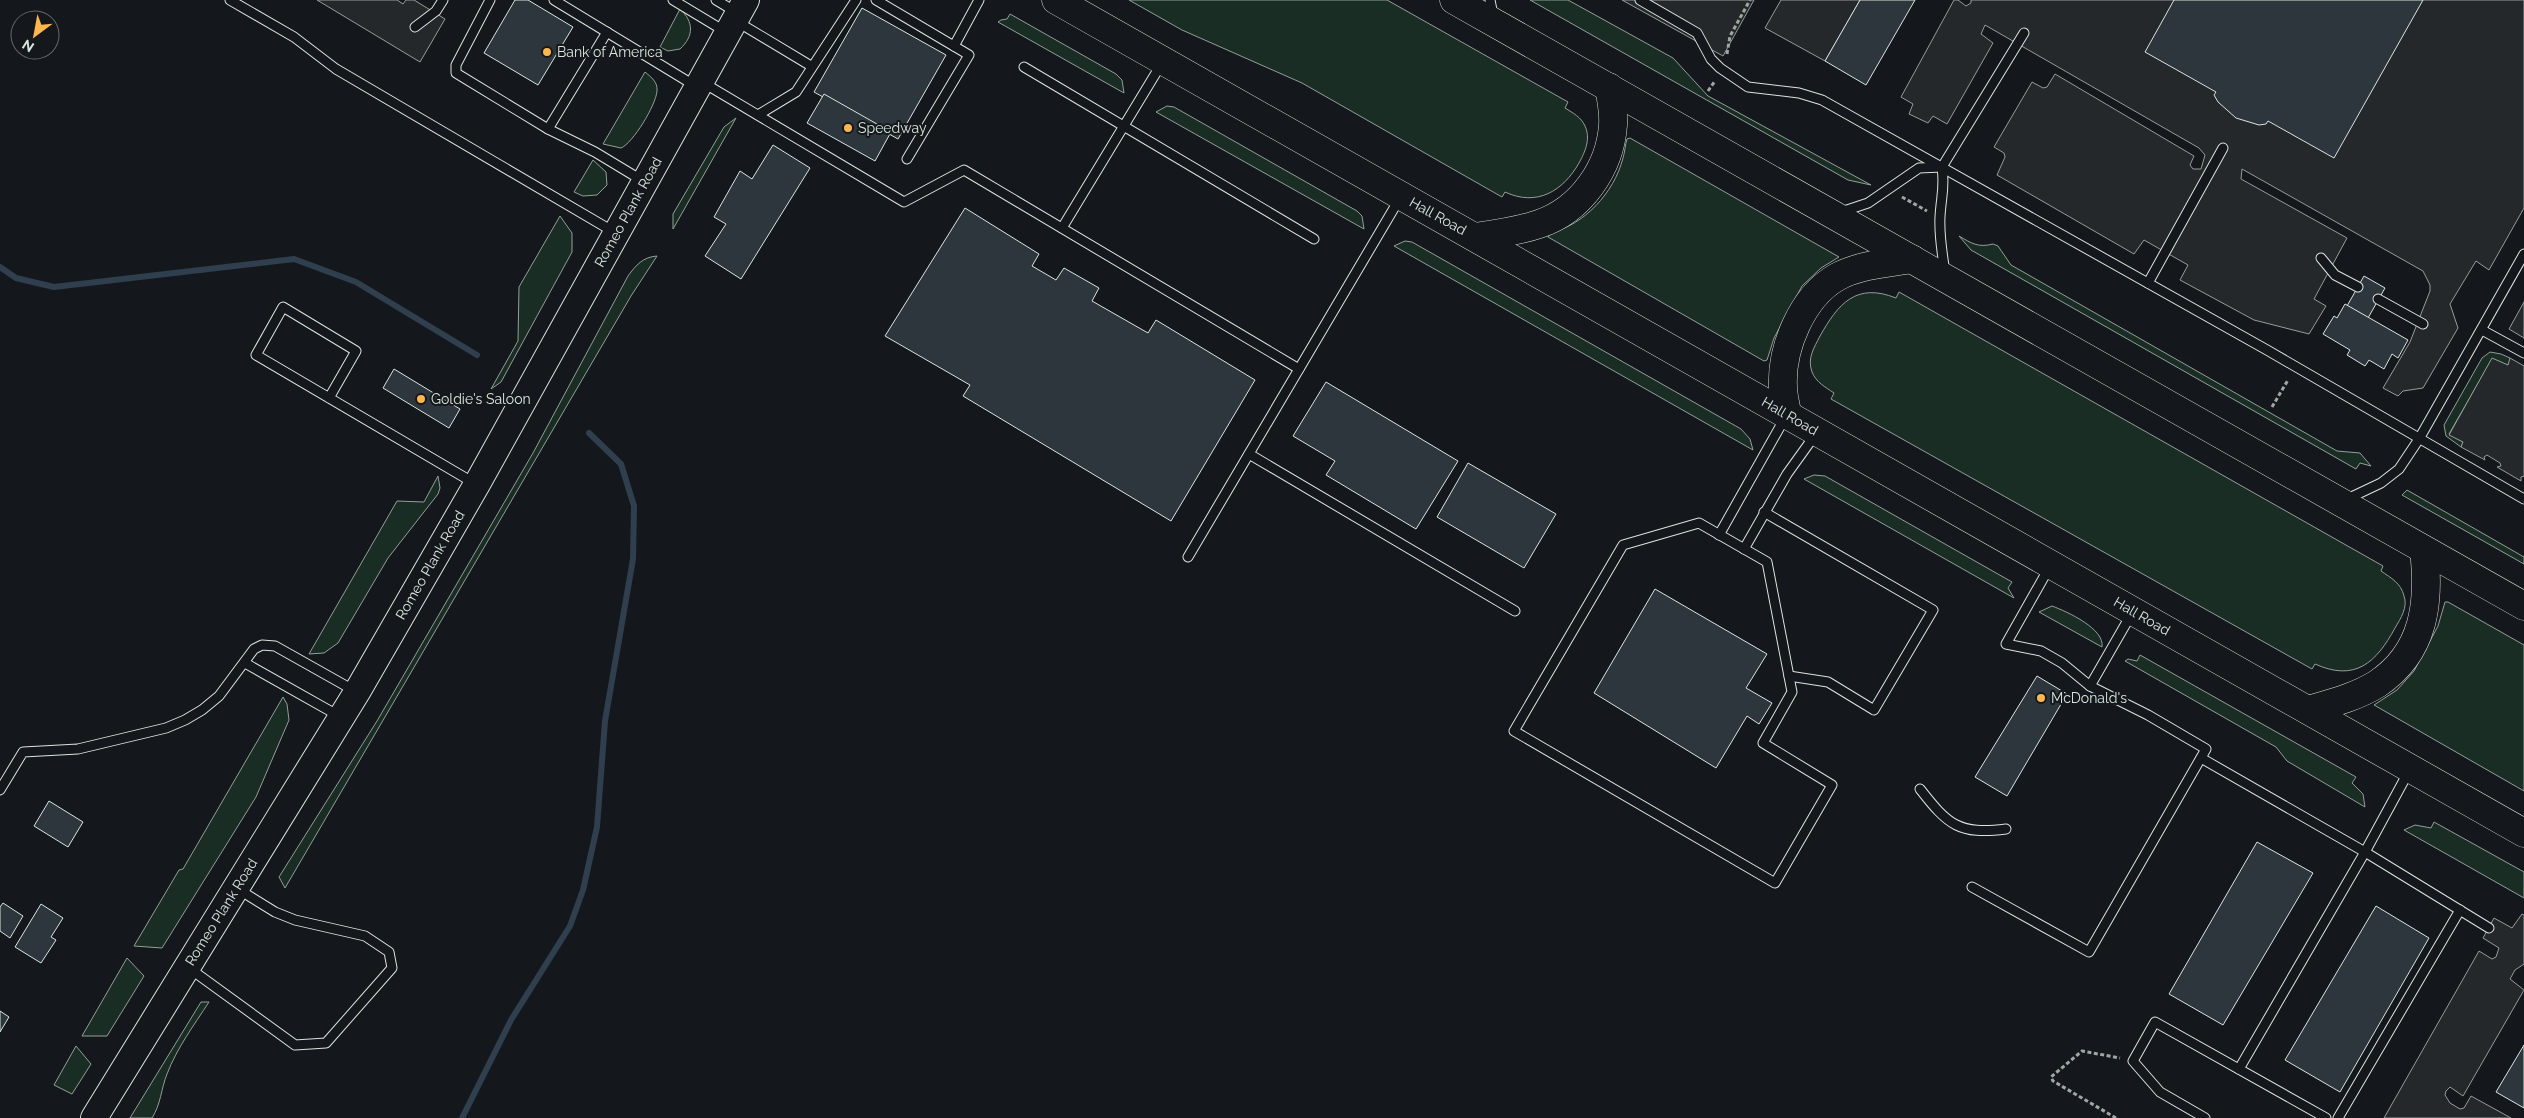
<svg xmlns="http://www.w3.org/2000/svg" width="2524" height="1118" viewBox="0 0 2524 1118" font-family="Raleway,sans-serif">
	<rect width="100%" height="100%" fill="#14181c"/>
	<g fill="#1a2d24" stroke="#939e99">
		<path d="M1129 0H1387L1568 102 1565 108C1573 113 1581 117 1585 126 1591 139 1585 152 1579 163 1563 191 1537 207 1505 192L1502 197 1302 83 1182 30Z"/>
		<path d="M1530 0H1568L1673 58 1708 96 1871 185 1848 180Z"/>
		<path d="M680 9C694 22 694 36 680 49L668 51 660 47Z"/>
		<path d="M1010 14 1116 74 1122 80 1124 93 998 22 1001 20 1007 19Z"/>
		<path d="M645 72C651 77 658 82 657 91 656 105 633 143 621 148L603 144Z"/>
		<path d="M1167 106 1174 107 1357 211 1362 216 1364 229 1156 112Z"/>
		<path d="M736 118 673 229V214L724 127Z"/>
		<path d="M1630 138 1839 257 1821 268 1802 286 1774 338 1767 360 1764 361 1548 237 1550 233C1584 225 1614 193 1623 158 1625 152 1625 145 1627 139Z"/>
		<path d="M593 160 606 172 607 185 597 195 583 196 574 192Z"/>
		<path d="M560 216 572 233V252L501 382 491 389 518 341 519 287Z"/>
		<path d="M1959 236C1971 243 1978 248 1993 244L1998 246 2011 265 2337 451 2360 453 2371 466 2360 463 2356 469 1971 250Z"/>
		<path d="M1405 241 1412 242 1741 429 1750 439 1753 450 1394 246Z"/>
		<path d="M657 256 631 296 285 888 279 877 377 721 533 453 628 276C636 265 643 257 657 256Z"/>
		<path d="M1899 292 2383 566 2381 571C2391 578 2401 583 2404 596 2408 607 2401 618 2395 628 2376 663 2355 682 2315 664L2312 669 1831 399 1834 393C1825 387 1816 382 1812 372 1807 358 1814 348 1820 336 1838 304 1856 282 1896 298Z"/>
		<path d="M2490 352 2501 354 2510 358 2511 364 2506 365 2492 359 2449 434 2463 442 2461 447 2446 436 2444 425 2482 358Z"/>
		<path d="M1814 475 1825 476 2012 582 2008 588 2014 598 1804 479Z"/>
		<path d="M438 476 440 488 438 494 388 558 338 643 324 653 309 654 397 501 424 502Z"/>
		<path d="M2407 490 2524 557V564L2402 495Z"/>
		<path d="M2445 602H2448L2524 645V791L2374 705 2397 690 2414 671 2438 626Z"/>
		<path d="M2052 606C2068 612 2105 629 2102 647L2039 612Z"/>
		<path d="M2140 655 2356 777 2352 783 2363 794 2365 807 2287 761 2276 747 2125 661 2128 659 2137 661Z"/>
		<path d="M283 697 287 704 289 720 256 797 162 948 134 946 179 870 183 869Z"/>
		<path d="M2434 822 2524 872V898L2404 830 2415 825 2431 828Z"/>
		<path d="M127 958 144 976 107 1036H82Z"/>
		<path d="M201 1002H209C194 1025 177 1048 167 1074 161 1089 161 1104 152 1118H130Z"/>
		<path d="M76 1046 91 1064 72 1094 54 1085Z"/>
	</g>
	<g fill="#24282b" stroke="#939e99">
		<path d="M317 0H397L403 4 406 0H414L445 19 420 62Z"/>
		<path d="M1622 0H1754L1723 56Z"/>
		<path d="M1781 0H1860L1825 61 1765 28Z"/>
		<path d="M1954 0H1958L1966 6 1971 3V0H2524V208L2489 270 2476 261 2450 304 2458 328 2423 388 2403 391 2398 396 2383 388 2410 342 2430 291V285L2423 271 2242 169 2241 179 2347 238 2314 299 2326 306 2309 334 2254 320 2180 280 2188 265 2144 240 2134 254 1997 175 2005 157 2004 153 1994 147 2032 82 2043 88 2047 87 2055 74 2194 156 2190 165 2193 169H2201L2205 155 2199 148 1985 25 1981 34 1993 43 1947 124 1933 116 1928 123 1909 114 1913 104 1901 97Z"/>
		<path d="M2524 302V338L2509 329Z"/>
		<path d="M2492 358 2508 365 2510 358 2524 366V476L2521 477V481L2497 467 2501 466 2500 463 2487 455 2484 457 2485 460 2461 447 2463 442 2449 435Z"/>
		<path d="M2522 914 2524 915V964L2515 970 2510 979 2524 990 2463 1096 2450 1087 2446 1091 2445 1095 2450 1103 2460 1109 2464 1108 2471 1096 2511 1118H2384L2479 951 2492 959 2496 957 2499 948 2483 938 2494 918 2512 928Z"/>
	</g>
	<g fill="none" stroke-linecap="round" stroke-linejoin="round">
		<g stroke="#2f3f4d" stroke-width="6">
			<path d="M0 267 16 278 54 287 294 259 356 282 477 355"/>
			<path d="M462 1118 511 1020 570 926 583 890 597 827 605 721 633 559 634 506 621 464 589 433"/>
		</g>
	</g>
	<g fill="#2c363c" stroke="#d8e6dc">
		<path d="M515 0H528L573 27 538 85 484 53Z"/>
		<path d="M1860 0H1915L1866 85 1825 61Z"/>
		<path d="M2174 0H2423L2334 158 2268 121 2266 124 2259 125 2236 118 2218 102 2214 95 2216 92 2145 52Z"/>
		<path d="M862 8 946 55 898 139 814 92Z"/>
		<path d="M824 94 891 132 875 161 807 123Z"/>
		<path d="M773 145 810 168 741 279 705 256 726 224 714 217 740 171 752 179Z"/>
		<path d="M965 208 1039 254 1032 266 1056 280 1064 268 1099 288 1092 301 1148 333 1156 320 1255 380 1171 521 963 396 970 385 885 336Z"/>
		<path d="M2364 276 2385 288 2368 318 2347 306Z"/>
		<path d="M2345 304 2408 340 2398 358 2392 354 2384 369 2369 360 2365 366 2347 355 2350 350 2323 334 2334 316 2337 318Z"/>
		<path d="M394 369 460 409 449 428 383 388Z"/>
		<path d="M1326 382 1458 461 1416 529 1326 475 1335 461 1293 436Z"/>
		<path d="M1468 463 1556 514 1524 568 1437 517Z"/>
		<path d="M1655 589 1767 654 1746 688 1772 703 1759 724 1747 716 1716 768 1594 693Z"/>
		<path d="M2037 676 2067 694 2007 796 1975 777Z"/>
		<path d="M49 801 83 822 68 847 34 826Z"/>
		<path d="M2257 842 2313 873 2223 1025 2169 994Z"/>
		<path d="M3 903 23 916 10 938 0 931V907Z"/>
		<path d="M41 904 63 918 51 937 56 940 41 963 15 947Z"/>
		<path d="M2376 906 2429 938 2340 1092 2285 1060Z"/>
		<path d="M0 1011 9 1017 0 1032Z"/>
		<path d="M2524 1045V1108L2496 1092Z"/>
	</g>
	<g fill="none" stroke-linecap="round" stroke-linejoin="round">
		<defs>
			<g id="service">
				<path d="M230 0 294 37 336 69 614 232"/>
				<path d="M490 0 456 65V73L548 129 595 152 643 181"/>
				<path d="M554 0 697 87"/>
				<path d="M673 0 726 32"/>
				<path d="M716 0 736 12"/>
				<path d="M876 0 969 55 907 159"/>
				<path d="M1490 0 1493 15"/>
				<path d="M1640 0 1697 33 1711 59 1720 68 1748 87 1799 93 1822 100 2267 350 2524 499"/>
				<path d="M736 21 811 66"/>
				<path d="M415 27 436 11 443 0"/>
				<path d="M954 46 979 0"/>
				<path d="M1024 67 1314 239"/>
				<path d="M702 82 904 202 964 170 1299 369"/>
				<path d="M758 115 796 92 856 0"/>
				<path d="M548 129 607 32"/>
				<path d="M1942 167 2024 33"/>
				<path d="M1841 212 1868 203 1919 168 1942 167C1945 188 1941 197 1940 217 1939 236 1942 253 1945 272"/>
				<path d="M1062 228 1162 63"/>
				<path d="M2321 258 2335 275 2358 287"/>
				<path d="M2148 283 2223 148"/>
				<path d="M2378 299 2423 324"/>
				<path d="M2482 330 2524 353"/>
				<path d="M329 398 356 351 283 307 256 355 474 483"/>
				<path d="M1249 454 1515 611"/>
				<path d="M2345 500 2381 483 2399 469 2419 439 2524 254"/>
				<path d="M1764 512 1933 610 1874 710 1828 682 1789 676"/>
				<path d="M1699 523 1767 562 1792 692 1763 743 1832 785 1775 883 1514 731 1623 545Z"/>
				<path d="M1719 535 1786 416"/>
				<path d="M1744 549 1787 474 1815 435"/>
				<path d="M1188 557 1400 198"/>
				<path d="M245 663 339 716"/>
				<path d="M2090 686 2132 613"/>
				<path d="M2201 758 2365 852 2239 1069"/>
				<path d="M2409 771 2365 852 2489 928"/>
				<path d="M1920 789C1948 825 1959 835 2006 829"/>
				<path d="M0 790 23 752 78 749 166 728 185 720 202 710 219 696 254 649 262 645 275 646 355 691"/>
				<path d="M1972 887 2089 952 2206 749 2148 715 2090 686 2062 663 2041 651 2006 644 2049 568"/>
				<path d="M189 968 295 1045 326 1043 392 968 389 952 365 936 295 920 275 912 238 889"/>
				<path d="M2205 1118 2160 1092 2133 1061 2155 1022 2326 1118"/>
				<path d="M2338 1118 2460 910"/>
			</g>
			<path id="secondary" d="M94 1118 357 692 477 484 746 0"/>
			<g id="trunk">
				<path d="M1056 0 2524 833"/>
				<path d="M1454 0 2524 606"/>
				<path d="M1476 237C1497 234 1519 231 1539 224 1581 210 1610 168 1613 125 1614 112 1611 99 1609 87"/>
				<path d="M1787 414C1786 405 1783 396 1783 387 1781 348 1802 297 1837 277 1859 265 1887 263 1912 259"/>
				<path d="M2308 710C2332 703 2356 697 2377 684 2425 652 2430 602 2424 550"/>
			</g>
		</defs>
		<use href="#service" stroke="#d8e6dc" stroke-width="11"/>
		<use href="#secondary" stroke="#d8e6dc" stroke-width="28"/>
		<use href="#trunk" stroke="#d8e6dc" stroke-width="29"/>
		<g stroke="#9da8a2" stroke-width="3" stroke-dasharray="4 2.5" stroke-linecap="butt">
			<path d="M1727 54 1730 36 1750 0"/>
			<path d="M1708 91 1715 81"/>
			<path d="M1902 197 1927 211"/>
			<path d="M2272 407 2288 380"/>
			<path d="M2116 1118 2053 1081 2051 1077 2082 1051 2120 1058"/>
		</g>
		<use href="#service" stroke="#14181c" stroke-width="9"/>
		<use href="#secondary" stroke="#14181c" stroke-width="26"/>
		<use href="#trunk" stroke="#14181c" stroke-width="28"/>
	</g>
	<g fill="#ffb74d" stroke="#14181c" stroke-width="2">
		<circle cx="547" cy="52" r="5"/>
		<circle cx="848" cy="128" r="5"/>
		<circle cx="421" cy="399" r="5"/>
		<circle cx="2041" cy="698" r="5"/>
	</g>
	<g text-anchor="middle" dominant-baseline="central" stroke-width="4" stroke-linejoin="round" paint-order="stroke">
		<g font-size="14" fill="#d8e6dc" stroke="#14181c" text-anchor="start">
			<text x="557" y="52">Bank of America</text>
			<text x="858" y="128">Speedway</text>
			<text x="431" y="399">Goldie's Saloon</text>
			<text x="2051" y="698">McDonald's</text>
		</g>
		<g font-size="14" fill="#d8e6dc" stroke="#14181c">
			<text transform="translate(628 212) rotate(-61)">Romeo Plank Road</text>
			<text transform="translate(1438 216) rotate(29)">Hall Road</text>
			<text transform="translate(1790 416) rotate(30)">Hall Road</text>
			<text transform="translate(430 565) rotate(-60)">Romeo Plank Road</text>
			<text transform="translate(2142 616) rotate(30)">Hall Road</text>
			<text transform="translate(221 912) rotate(-58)">Romeo Plank Road</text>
		</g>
	</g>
	<g transform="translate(35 35) rotate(212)"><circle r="24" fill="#14181c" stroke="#626a69"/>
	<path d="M0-4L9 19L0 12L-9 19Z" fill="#ffb74d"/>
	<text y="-8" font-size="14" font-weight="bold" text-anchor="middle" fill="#d8e6dc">N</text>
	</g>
</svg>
